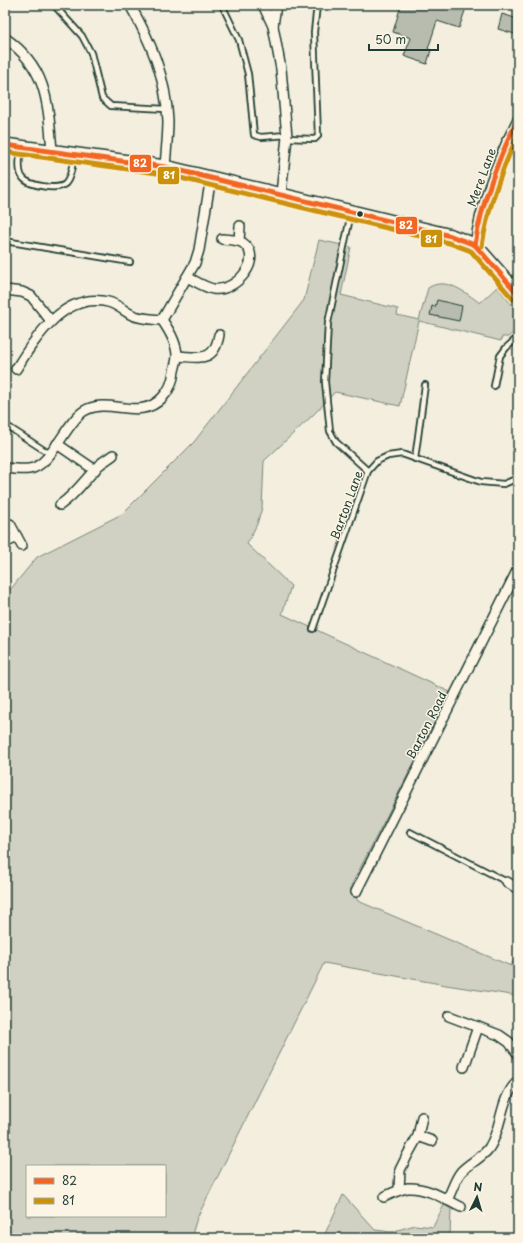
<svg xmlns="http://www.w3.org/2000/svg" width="523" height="1243" viewBox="0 0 523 1243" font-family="'Playpen Sans',sans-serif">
	<rect width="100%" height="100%" fill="#f3eede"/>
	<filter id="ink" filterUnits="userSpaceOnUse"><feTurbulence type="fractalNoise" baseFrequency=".025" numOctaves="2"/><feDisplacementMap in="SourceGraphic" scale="8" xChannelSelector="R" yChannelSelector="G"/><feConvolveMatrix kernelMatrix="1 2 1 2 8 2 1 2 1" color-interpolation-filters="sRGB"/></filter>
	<g filter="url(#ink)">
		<g fill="#d0d1c2" stroke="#78877b" fill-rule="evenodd">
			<path d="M319 240 351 247 341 295 398 309 397 315 419 320 428 288C446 276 466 293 480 303L497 287 518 312V329L508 337H502L501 341 419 321 400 406 335 392 313 415 264 461 262 508 257 524 247 544 291 586 282 614 450 692 350 888 358 901 511 966 518 950V996L446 985 324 963 197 1218 191 1238H5V596L37 557 122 514 194 442 304 300ZM27 1166H165V1216H27Z"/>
			<path d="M343 1195 375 1230 391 1232 415 1225 433 1227 444 1205 451 1209 450 1236H469L476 1238H323Z"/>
		</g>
		<g fill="#b8bcae" stroke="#1f3d34">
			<path d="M401 5H467L459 28 437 21 428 49 431 50 427 64 404 56 411 38 393 32Z"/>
			<path d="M502 14 518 19V35L498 29Z"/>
			<path d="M437 300 462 306 459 321 430 315 432 306 435 307Z"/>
		</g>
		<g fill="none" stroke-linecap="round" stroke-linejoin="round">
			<defs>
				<g id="lane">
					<path d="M54 5 82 36 91 53 102 98 111 106 166 109"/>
					<path d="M222 5 239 40 248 74 254 135 261 137 287 135"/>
					<path d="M287 138 313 139H315L318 136 314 32 317 5"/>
					<path d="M21 148C20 156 17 171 23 178 29 186 60 191 66 183 72 176 72 164 74 156"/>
					<path d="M351 213 328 323 325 382 330 431 336 442 368 471"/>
					<path d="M5 241 130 262"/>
					<path d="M494 386 500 356 506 348 518 337"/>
					<path d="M7 426 50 454"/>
					<path d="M415 459 425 385"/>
					<path d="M313 629 368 471 377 461 388 456 402 454 481 482 504 484 518 478"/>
					<path d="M410 832 507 882"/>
				</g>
				<g id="street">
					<path d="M130 5C151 42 166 77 168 121 168 136 166 152 165 167"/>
					<path d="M263 5 273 26 281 69 287 137 281 194"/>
					<path d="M273 26 276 5"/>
					<path d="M5 38C48 68 48 104 52 151"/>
					<path d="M507 140 518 143"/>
					<path d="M239 241 240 226"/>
					<path d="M475 245C481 201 498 159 518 119"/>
					<path d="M187 277C195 281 204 287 213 289 235 293 265 259 243 243 237 239 228 240 222 239"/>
					<path d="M5 290 22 292 31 296 51 321"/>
					<path d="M177 356C200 357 214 363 219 335"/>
					<path d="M16 369C36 337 64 292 108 302 117 304 124 311 132 315 141 319 152 319 162 320"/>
					<path d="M57 444 95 470"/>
					<path d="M5 468C13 469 22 470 29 469 51 467 66 422 84 411 109 396 139 422 162 398 169 391 173 381 174 371 175 366 177 361 177 356 177 344 169 330 162 320L195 263 199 250 211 177"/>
					<path d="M60 505C75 495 85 480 98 466 102 462 108 459 113 455"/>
					<path d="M10 524 22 546"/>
					<path d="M5 543 17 537"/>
					<path d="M507 882 518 889"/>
					<path d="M356 892 518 569"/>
					<path d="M449 1016 499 1035 509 1042 518 1054"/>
					<path d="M464 1067 478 1027"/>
					<path d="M418 1136 432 1141"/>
					<path d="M399 1190 400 1170 408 1154 418 1136 422 1117"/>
					<path d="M384 1197C392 1193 400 1189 408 1188 427 1187 445 1199 461 1207"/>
					<path d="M447 1200C452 1191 455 1179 461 1172 469 1163 482 1158 489 1148 503 1127 499 1099 518 1081"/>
				</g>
				<path id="secondary" d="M5 145 165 167 451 236 475 245 518 294"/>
			</defs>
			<use href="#lane" stroke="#1f3d34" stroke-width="8"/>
			<use href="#street" stroke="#1f3d34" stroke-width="12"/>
			<use href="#secondary" stroke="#1f3d34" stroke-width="16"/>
			<use href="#lane" stroke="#fcf5e5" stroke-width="4.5"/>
			<use href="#street" stroke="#fcf5e5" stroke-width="9"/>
			<use href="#secondary" stroke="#fcf5e5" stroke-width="13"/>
			<defs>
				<g id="bus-1">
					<path d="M5 145 165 167 451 236 475 245 518 294"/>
					<path d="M475 245C482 200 498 160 518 119"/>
				</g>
				<g id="bus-2">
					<path d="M5 152 164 174 449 243 471 251 513 299"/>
					<path d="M482 246C488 207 501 171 518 135"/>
				</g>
			</defs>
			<use href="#bus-1" stroke="#fcf5e5" stroke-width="8"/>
			<use href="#bus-2" stroke="#fcf5e5" stroke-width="8"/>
			<use href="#bus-1" stroke="#f26522" stroke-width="5"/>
			<use href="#bus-2" stroke="#cc910a" stroke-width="5"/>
		</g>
	</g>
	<circle fill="#1f3d34" stroke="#fcf5e5" stroke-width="1.5" cx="360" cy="214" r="3.5"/>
	<g text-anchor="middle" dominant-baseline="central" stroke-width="3" stroke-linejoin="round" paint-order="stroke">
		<g font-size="12" fill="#1f3d34" stroke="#fcf5e5">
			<text transform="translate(481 177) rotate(-70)">Mere Lane</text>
			<text transform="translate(346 505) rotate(-70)">Barton Lane</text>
			<text transform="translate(426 725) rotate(-63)">Barton Road</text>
		</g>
	</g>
	<g stroke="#fcf5e5" stroke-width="1.5">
		<rect x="129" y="154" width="23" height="19" rx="4" fill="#f26522"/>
		<rect x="157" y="166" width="23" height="19" rx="4" fill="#cc910a"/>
		<rect x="395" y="216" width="23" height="19" rx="4" fill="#f26522"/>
		<rect x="420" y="229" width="23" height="19" rx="4" fill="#cc910a"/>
	</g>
	<g font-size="11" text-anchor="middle" font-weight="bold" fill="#fff">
		<text x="140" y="167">82</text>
		<text x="169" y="179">81</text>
		<text x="406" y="229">82</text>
		<text x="431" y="243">81</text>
	</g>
	<rect width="523" height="1243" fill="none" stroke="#fcf5e5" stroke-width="20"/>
	<rect x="10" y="10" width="503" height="1223" fill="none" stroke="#1f3d34" stroke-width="1.5" filter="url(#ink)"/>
	<rect x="26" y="1165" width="140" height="52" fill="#fcf5e5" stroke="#a4ab9e"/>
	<rect x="34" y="1178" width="20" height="6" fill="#f26522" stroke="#a4ab9e"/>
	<text x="62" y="1185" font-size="12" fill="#1f3d34">82</text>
	<rect x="34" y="1198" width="20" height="6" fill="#cc910a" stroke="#a4ab9e"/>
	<text x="62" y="1205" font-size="12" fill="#1f3d34">81</text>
	<g transform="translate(477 1197) rotate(5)" stroke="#fcf5e5" stroke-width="3" paint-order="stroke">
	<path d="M0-3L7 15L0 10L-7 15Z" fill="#1f3d34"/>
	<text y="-6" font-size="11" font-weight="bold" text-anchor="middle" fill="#1f3d34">N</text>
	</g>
	<path d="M369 44v6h69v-6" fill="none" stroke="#1f3d34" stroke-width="2"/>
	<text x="375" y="44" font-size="12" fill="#1f3d34" stroke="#fcf5e5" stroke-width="3" paint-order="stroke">50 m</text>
</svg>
